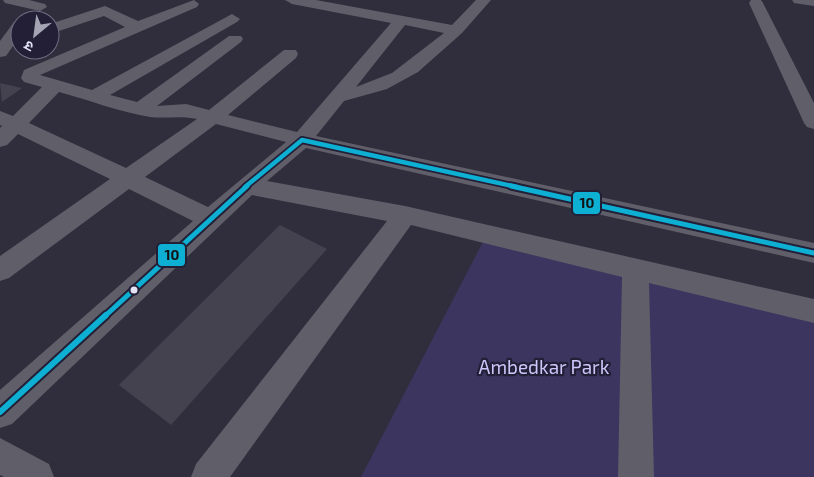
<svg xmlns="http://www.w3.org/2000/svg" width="814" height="477" viewBox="0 0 814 477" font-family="'Exo 2','Noto Sans Devanagari',sans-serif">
	<rect width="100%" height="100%" fill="#302e3c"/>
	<path fill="#3c355f" d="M486 236 814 319V477H361Z"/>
	<g fill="#44424f">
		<path d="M0 83 22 88 2 102Z"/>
		<path d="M280 225 327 249 171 425 119 385Z"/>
	</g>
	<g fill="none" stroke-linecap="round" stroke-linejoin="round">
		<g fill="#605e69" fill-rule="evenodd">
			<path d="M3 0H29L45 4 47 7 40 11 5 3Z"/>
			<path d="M194 0 199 4 197 7 40 75 92 90 232 14 240 19 237 22 110 95 137 102 229 36H241L243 39 241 42 157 106 186 104 209 110 284 50H296L298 54 296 58 228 115 297 132 391 23 292 4 285 0H316L452 25 476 0H491L462 33 418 72 387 89 344 101 316 136 814 243V263L306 148 267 181 405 206 814 299V323L649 283 654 477H618L622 277 411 225 230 477H191L196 464 387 221 252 195 12 424 0 428V390L193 221 129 189 9 278 0 281V256L110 179 18 134 7 145 0 147V128L2 126 0 125V111L13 116 42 87 24 82 21 78 24 70 125 27 104 16 50 34V24L105 6 138 21ZM405 25 444 33 392 73 356 87ZM59 92C89 100 119 112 150 117 166 119 181 115 197 119L126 168 29 123ZM216 124 286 142 208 207 145 177Z"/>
			<path d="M751 0H761L763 3 814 103V129L807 127 804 123 749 3Z"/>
			<path d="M792 0H814V6L794 3Z"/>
			<path d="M20 20V36L6 56 0 57V41L14 22Z"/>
			<path d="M0 438 49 464 54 477H4L0 475Z"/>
		</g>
		<defs>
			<path id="bus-1-far2" d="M245 187 302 140 517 187"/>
			<g id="bus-1-far1">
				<path d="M511 186 814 253"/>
				<path d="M104 317 247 186"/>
			</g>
			<path id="bus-1" d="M0 412 106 315"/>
		</defs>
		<use href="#bus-1-far2" stroke="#221f37" stroke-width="8"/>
		<use href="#bus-1-far1" stroke="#221f37" stroke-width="9"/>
		<use href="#bus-1" stroke="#221f37" stroke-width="10"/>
		<use href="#bus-1-far2" stroke="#0dafd3" stroke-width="4.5"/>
		<use href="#bus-1-far1" stroke="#0dafd3" stroke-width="5"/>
		<use href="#bus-1" stroke="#0dafd3" stroke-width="6"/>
	</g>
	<circle fill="#e4e3f4" stroke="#221f37" stroke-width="2" cx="134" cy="290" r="4.5"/>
	<g text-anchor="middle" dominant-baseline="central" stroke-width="4.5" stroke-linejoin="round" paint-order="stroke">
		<g font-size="19" fill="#ccc6fa" stroke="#221f37">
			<text x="544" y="366">Ambedkar Park</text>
		</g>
	</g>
	<g stroke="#221f37" stroke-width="2">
		<rect x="572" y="191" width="29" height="24" rx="5" fill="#0dafd3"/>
		<rect x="157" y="243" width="29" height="24" rx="5" fill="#0dafd3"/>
	</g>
	<g font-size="14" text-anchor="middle" font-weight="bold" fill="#111">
		<text x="587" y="208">10</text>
		<text x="172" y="260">10</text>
	</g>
	<g transform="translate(35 35) rotate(209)"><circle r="24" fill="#221f37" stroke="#706d83"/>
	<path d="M0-4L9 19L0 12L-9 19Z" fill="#a5a4b4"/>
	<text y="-8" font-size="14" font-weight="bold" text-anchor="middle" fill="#e4e3f4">उ</text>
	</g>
</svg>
